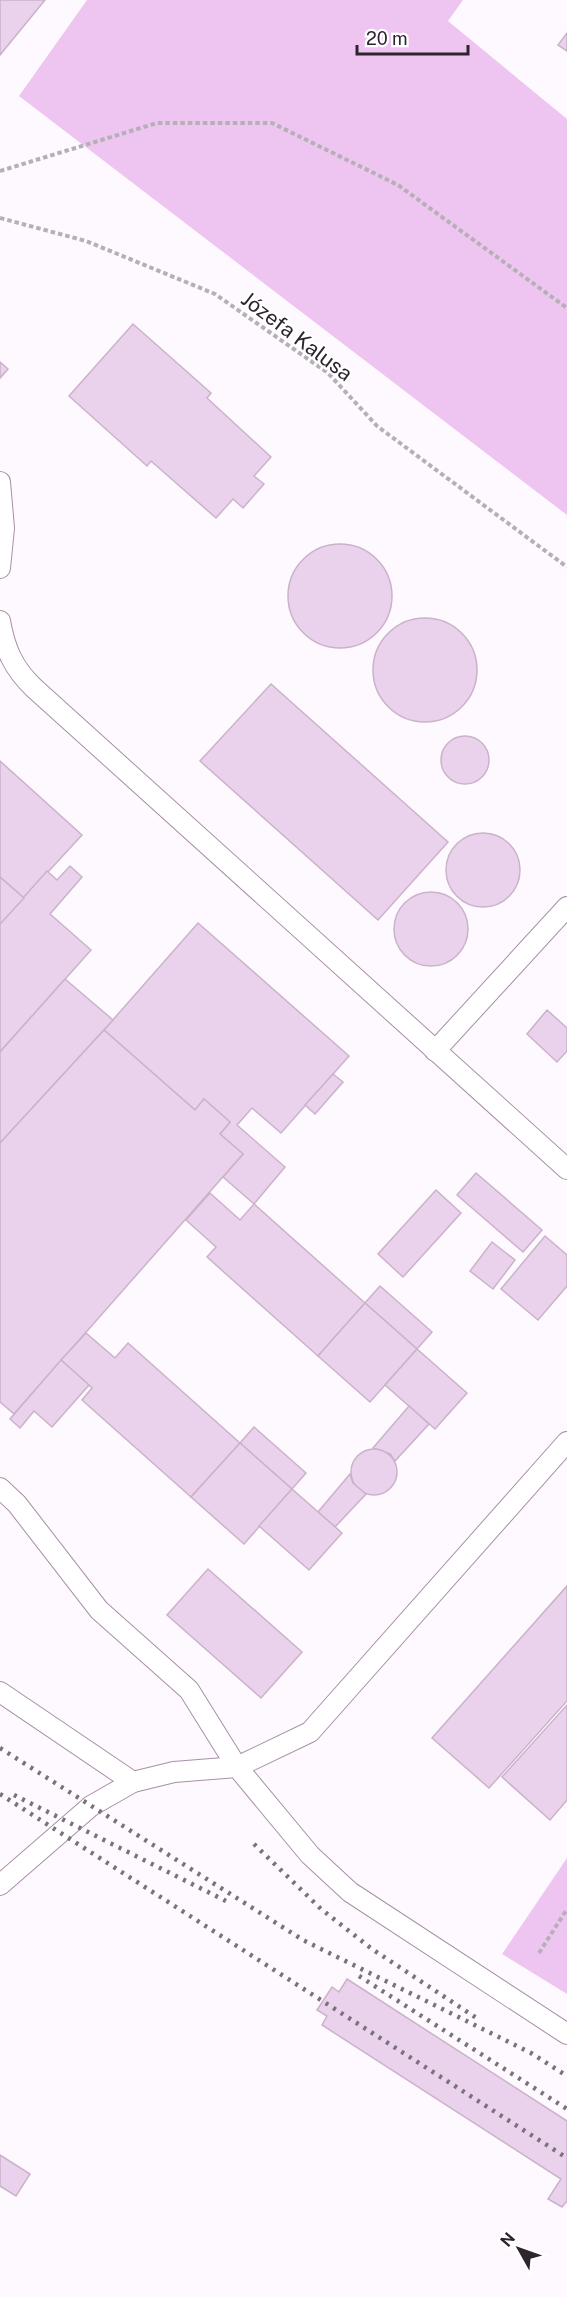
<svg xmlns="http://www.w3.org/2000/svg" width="567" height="2297" viewBox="0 0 567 2297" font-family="'Public Sans',sans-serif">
	<rect width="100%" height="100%" fill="#fef9fe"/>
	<g fill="#eec5f0">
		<path d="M87 0H463L448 21 567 119V515L19 96Z"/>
		<path d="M567 1858V1994L502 1954Z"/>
	</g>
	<g fill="#ebd2ec" stroke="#cab2cb" stroke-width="1.5">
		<path d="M0 0H45L0 55Z"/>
		<path d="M567 33V51L558 45Z"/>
		<path d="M133 324 211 393 207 398 271 457 254 476 264 484 243 508 233 499 216 518 151 461 147 466 69 396Z"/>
		<path d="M0 362 8 369 0 378Z"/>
		<circle cx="340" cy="596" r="52"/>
		<circle cx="425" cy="670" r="52"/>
		<path d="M271 684 448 842 378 920 200 761Z"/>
		<circle cx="465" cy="760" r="24"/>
		<path d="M0 761 82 835 24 898 0 877Z"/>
		<circle cx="483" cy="870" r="37"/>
		<path d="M70 866 82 877 50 914 91 950 0 1052V924L47 871 57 880Z"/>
		<path d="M0 877 24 898 0 924Z"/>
		<circle cx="431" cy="929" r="37"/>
		<path d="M198 923 349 1056 281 1133 252 1108 237 1125 285 1167 254 1204 223 1177 243 1154 220 1134 230 1122 204 1099 195 1110 104 1030Z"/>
		<path d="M65 979 113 1020 0 1143V1052Z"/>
		<path d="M547 1010 567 1028V1051L557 1062 527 1034Z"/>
		<path d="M104 1030 195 1110 204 1099 230 1122 220 1134 243 1154 14 1414 0 1402V1143Z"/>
		<path d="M333 1074 343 1082 315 1114 305 1105Z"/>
		<path d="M476 1173 542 1230 523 1252 457 1195Z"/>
		<path d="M436 1190 461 1213 403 1277 378 1254Z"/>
		<path d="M210 1193 240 1220 254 1204 365 1303 318 1356 207 1257 216 1247 186 1220Z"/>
		<path d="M545 1236 567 1255V1286L538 1320 501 1289Z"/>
		<path d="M492 1242 515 1260 493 1289 470 1271Z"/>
		<path d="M380 1286 432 1332 417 1349 365 1303Z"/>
		<path d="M365 1303 417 1349 370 1402 318 1356Z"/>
		<path d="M86 1333 115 1358 128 1343 240 1443 191 1497 82 1400 92 1388 61 1360Z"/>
		<path d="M417 1349 467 1393 435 1429 385 1385Z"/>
		<path d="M61 1360 89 1385 52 1427 34 1411 20 1428 10 1419Z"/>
		<path d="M409 1406 429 1424 395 1461 390 1454 373 1448Z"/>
		<path d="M254 1427 306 1473 292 1489 240 1443Z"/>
		<path d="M240 1443 292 1489 244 1544 191 1497Z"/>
		<circle cx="374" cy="1472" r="23"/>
		<path d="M350 1474 353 1483 366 1494 335 1527 318 1512Z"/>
		<path d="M292 1489 342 1533 309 1570 259 1526Z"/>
		<path d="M208 1569 302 1652 261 1698 167 1615Z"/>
		<path d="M567 1586V1701L489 1788 432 1738Z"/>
		<path d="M567 1705V1800L550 1820 502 1777Z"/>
		<path d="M347 1979 567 2121V2201L562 2207 548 2199 561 2179 322 2025 327 2016 317 2010 332 1987 339 1992Z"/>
		<path d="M0 2155 30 2174 16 2196 0 2186Z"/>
	</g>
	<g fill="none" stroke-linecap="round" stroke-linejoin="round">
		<defs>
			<g id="lane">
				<path d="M0 482 4 528 0 568"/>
				<path d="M0 621C5 649 13 668 34 688L567 1169"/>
				<path d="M435 1051 567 907"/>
				<path d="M0 1488 17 1504 99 1610 189 1690 237 1767 310 1855 350 1892 567 2034"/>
				<path d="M0 1692 133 1782 174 1772 237 1767 310 1732 567 1442"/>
				<path d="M0 1885 91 1806 133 1782"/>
			</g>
		</defs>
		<use href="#lane" stroke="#a790a8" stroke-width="22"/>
		<g stroke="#b5afb6" stroke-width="4" stroke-dasharray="4.5 3" stroke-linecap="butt">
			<path d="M0 171 157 123H272L398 185 567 308"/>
			<path d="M0 218 86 241 215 294 328 373 377 426 567 567"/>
			<path d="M539 1953 567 1909"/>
		</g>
		<use href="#lane" stroke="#fff" stroke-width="20"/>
		<g stroke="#79727a" stroke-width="4.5" stroke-dasharray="3 6" stroke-linecap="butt">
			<path d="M0 1748 303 1940 531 2053 567 2076"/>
			<path d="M0 1794 567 2158"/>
			<path d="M14 1795 228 1902"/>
			<path d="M254 1844 321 1909 372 1949 478 2019"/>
			<path d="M359 1976 567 2109"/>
		</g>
	</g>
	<g text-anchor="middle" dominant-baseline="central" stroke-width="4.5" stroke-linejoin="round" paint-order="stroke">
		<g font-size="21" fill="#2d242e" stroke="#fff">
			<text transform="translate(297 336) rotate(37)">Józefa Kalusa</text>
		</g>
	</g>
	<g transform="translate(519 2249) rotate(310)" stroke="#ffffff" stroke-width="4.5" paint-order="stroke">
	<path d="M0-4.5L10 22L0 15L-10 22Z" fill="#2d242e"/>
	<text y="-9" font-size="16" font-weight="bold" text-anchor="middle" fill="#2d242e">N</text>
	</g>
	<path d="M357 45v9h111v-9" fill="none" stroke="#2d242e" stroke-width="3"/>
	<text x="366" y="45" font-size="18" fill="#2d242e" stroke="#ffffff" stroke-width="4.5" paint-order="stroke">20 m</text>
</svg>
